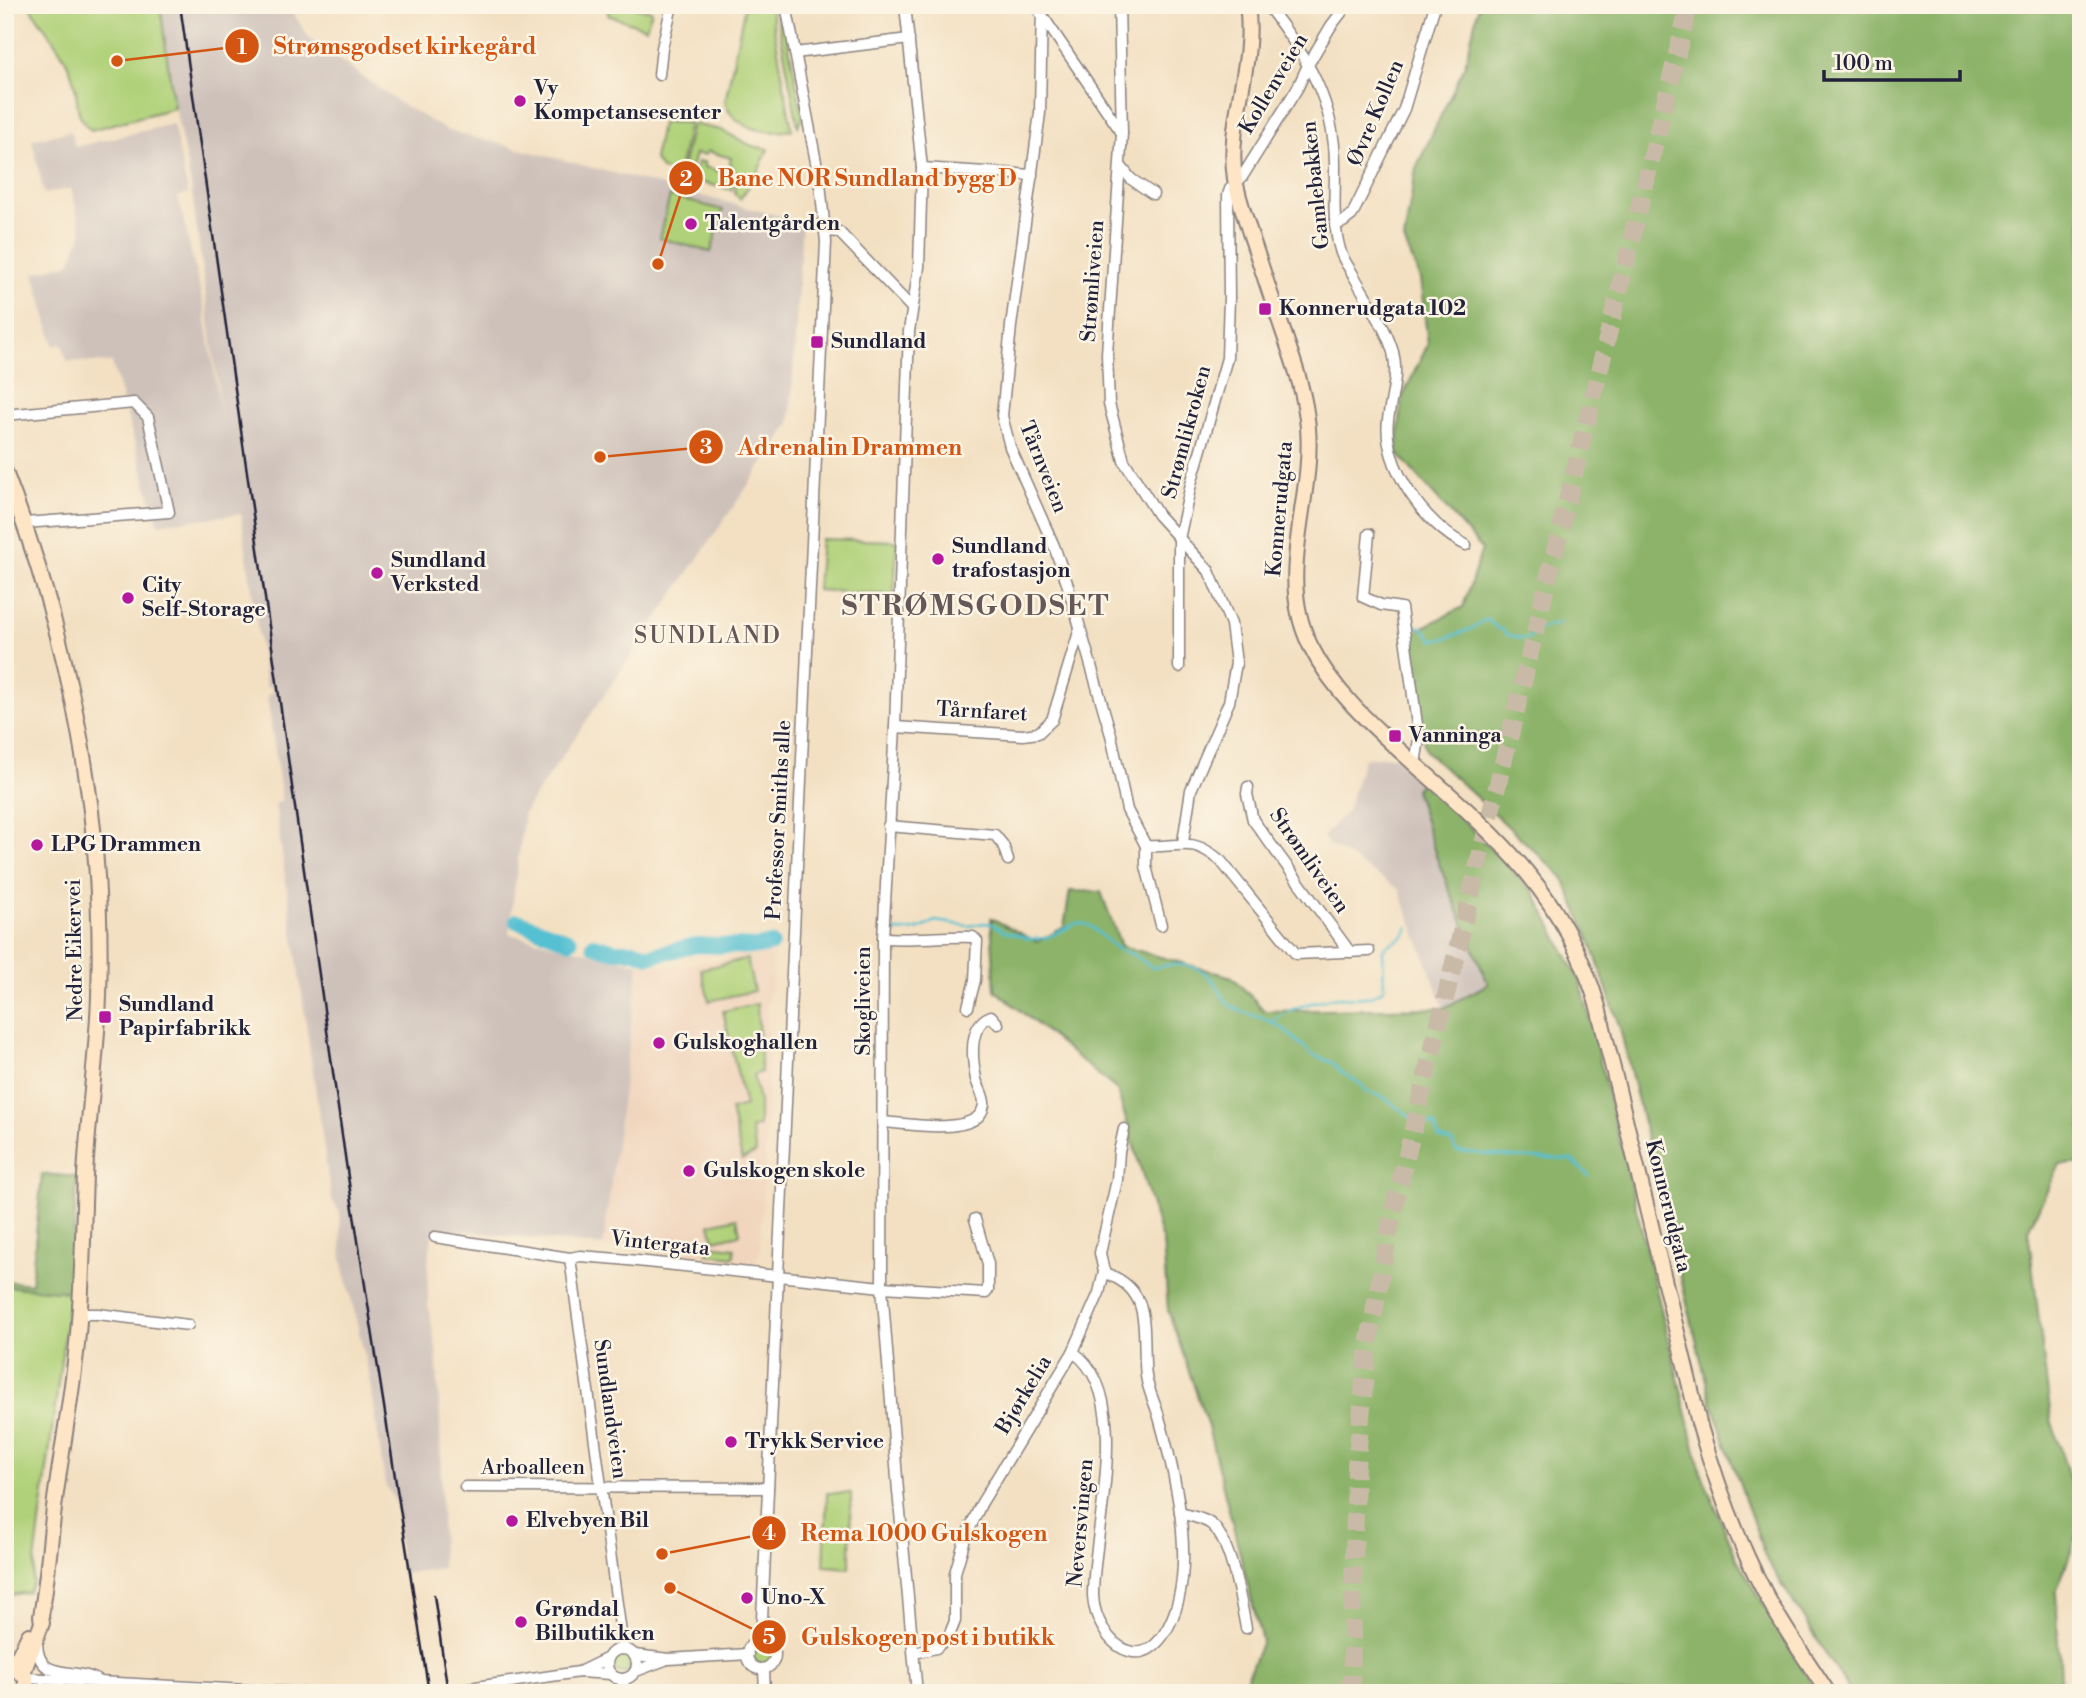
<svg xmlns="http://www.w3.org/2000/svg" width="2086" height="1698" viewBox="0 0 2086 1698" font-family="'Libre Bodoni',serif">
	<rect width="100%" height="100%" fill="#fcf5e5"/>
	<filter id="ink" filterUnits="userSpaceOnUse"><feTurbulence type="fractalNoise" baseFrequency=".0143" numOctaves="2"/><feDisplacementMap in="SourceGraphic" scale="14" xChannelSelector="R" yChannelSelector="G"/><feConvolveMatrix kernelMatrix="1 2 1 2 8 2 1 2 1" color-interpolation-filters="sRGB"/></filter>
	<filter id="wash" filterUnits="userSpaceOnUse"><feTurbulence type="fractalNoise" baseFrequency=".00686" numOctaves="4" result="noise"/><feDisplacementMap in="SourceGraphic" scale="28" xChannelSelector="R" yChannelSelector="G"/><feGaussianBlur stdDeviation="1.57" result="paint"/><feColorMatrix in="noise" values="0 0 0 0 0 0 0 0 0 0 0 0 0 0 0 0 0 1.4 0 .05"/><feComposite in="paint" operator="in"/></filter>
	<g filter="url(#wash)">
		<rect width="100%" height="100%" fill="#f3e0c2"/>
		<path fill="#f1d5bd" d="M773 948 772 985 766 1009 768 1096 760 1251 756 1264 603 1246 639 964 684 966Z"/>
		<g fill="#cec1ba">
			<path d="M160 5H288L310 39 398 102 446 130 802 222 790 424 524 812 509 934 639 964 603 1246 438 1228 433 1231 428 1261V1305L436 1348 440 1420 442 1568 401 1574 396 1502 385 1484 371 1383 342 1260 340 1213 331 1198 275 805 282 800 267 695 272 693 271 686 266 687 241 514 158 524 112 363 67 361 62 344 54 346 34 273 70 263 82 233 71 188 44 194 32 140 71 131 75 147 173 124 188 194 178 197 204 307 224 433 191 185 175 108Z"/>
			<path d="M1394 756 1424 780 1437 859 1488 984 1444 1008 1399 889 1328 844 1323 837 1347 811 1364 758Z"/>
		</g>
		<g fill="#b0d179" stroke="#697a5a" stroke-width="2">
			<path d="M29 5H160L174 108 91 130C74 114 79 105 75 86 68 54 46 32 29 5Z"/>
			<path d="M605 5H627L652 11 646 28 608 15V10L600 8Z"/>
			<path d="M745 5H770L792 130C768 135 733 129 725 102Z"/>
			<path d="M775 5H781L803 118 798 126Z"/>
			<path d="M664 122 689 123 678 176 661 169 654 159 661 125Z"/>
			<path d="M692 124 721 130 752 146 768 149 756 176 740 199 735 194 736 174 730 163 731 158 707 151 706 155 695 154 688 179 680 177Z"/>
			<path d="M698 162H704V167L726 173 729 167 732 173V190L692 180Z"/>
			<path d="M670 196 723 210 711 252 659 238Z"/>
			<path d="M821 539 897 541 894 595 817 590Z"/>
			<path d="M747 959 754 991 709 1001 701 969Z"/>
			<path d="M757 1004 761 1072 753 1075 759 1100V1126L751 1129 756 1153 742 1160 731 1110 745 1106 723 1011Z"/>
			<path d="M737 1218 740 1234 714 1240 710 1224Z"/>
			<path d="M708 1245 735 1248 734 1257 707 1254Z"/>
			<path d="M5 1286 70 1292 32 1585 28 1592 5 1596Z"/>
			<path d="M827 1493H851L850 1568 824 1566Z"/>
			<circle cx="762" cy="1655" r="9"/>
			<circle cx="622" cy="1664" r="9"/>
		</g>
		<g fill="#8cb369" stroke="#576a52" stroke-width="2">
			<path d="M1479 5H2081V1164H2060L2028 1230 2051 1419 2081 1516V1524L2056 1593 2062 1693H1851L1766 1559 1711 1401 1620 1028 1591 943 1563 877 1426 751 1418 723 1408 635 1463 607 1482 549 1397 453 1402 398 1428 344 1420 279 1404 240 1416 168 1465 65Z"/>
			<path d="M1424 780 1535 894 1581 983 1701 1472 1738 1561 1817 1693H1241L1262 1641 1208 1427 1168 1310 1163 1243 1117 1090 995 990 991 918 1037 942 1064 927 1070 891 1101 892 1121 946 1232 977 1265 1011 1444 1008 1488 984 1437 859 1415 789Z"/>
			<path d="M42 1174 77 1177 70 1292 5 1286V1281L31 1284Z"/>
		</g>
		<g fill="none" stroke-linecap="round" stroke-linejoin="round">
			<g stroke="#55c0d1" stroke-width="2.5">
				<path d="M1409 624 1423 628 1433 640 1447 638 1473 628 1484 620H1488L1498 629H1502L1506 634 1523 639 1529 638 1541 628 1560 623"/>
				<path d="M894 934 898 931C912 932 924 929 935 921L969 926 984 923 992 924 1004 931 1030 939 1046 938 1077 923 1089 925 1117 949 1134 955 1153 968C1178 962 1201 962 1217 986 1221 992 1224 1000 1230 1005 1242 1014 1257 1015 1271 1022 1278 1019 1283 1014 1289 1011 1299 1006 1333 996 1343 997 1356 998 1374 999 1384 988L1383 949C1392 939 1405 942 1408 927"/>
				<path d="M1271 1022 1282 1028 1313 1055 1333 1063 1341 1072 1362 1085 1367 1092 1383 1097 1422 1125 1434 1124 1439 1138 1452 1142 1456 1151 1511 1157 1572 1160 1589 1176"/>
			</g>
			<g stroke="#55c0d1" stroke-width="16">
				<path d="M517 921 570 941"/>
				<path d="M594 945 615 951H635L649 956 697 945 758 947 771 944"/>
			</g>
		</g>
	</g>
	<g filter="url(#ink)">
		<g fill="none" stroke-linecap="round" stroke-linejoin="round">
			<path stroke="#c9baa7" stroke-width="10" stroke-dasharray="10 5" stroke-linecap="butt" d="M421 1692 462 1689"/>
			<path stroke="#c9baa7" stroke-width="18" stroke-dasharray="18 9" stroke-linecap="butt" d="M1351 1693 1356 1466 1368 1346 1392 1215 1689 5"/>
			<defs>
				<g id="street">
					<path d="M905 5 922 168 919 267 909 331 895 727 883 938 882 1287 898 1491 917 1693"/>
					<path d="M1035 5 1122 133"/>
					<path d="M1042 5 1040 113 1011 326 1002 416 1010 447 1054 546 1068 586 1111 735 1127 810 1146 846C1181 848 1190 835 1221 861L1296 954 1369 951"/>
					<path d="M1119 5 1122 133 1107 354 1109 404 1124 461 1158 515 1209 571 1231 624 1236 663 1229 702 1191 790 1183 842"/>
					<path d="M1267 5C1306 55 1336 103 1335 168 1335 197 1332 225 1341 253 1344 261 1350 269 1354 276 1367 300 1385 325 1393 352 1399 375 1391 397 1388 420 1382 466 1426 526 1466 545"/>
					<path d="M795 53 909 39"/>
					<path d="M659 75 662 48 672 5"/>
					<path d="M1120 165 1131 179 1153 194"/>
					<path d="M922 168 1032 175"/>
					<path d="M1335 225 1343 222 1352 215 1404 109 1435 5"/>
					<path d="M825 231 839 232 911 307"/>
					<path d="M5 415 134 403 148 417 169 512 25 523"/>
					<path d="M1369 534 1363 597 1381 605 1401 608 1419 739 1415 764"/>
					<path d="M1179 667V539L1191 484 1227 358 1229 298 1228 195 1230 189 1242 177 1298 87 1309 63 1331 26 1347 5"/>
					<path d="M895 727 1023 735 1038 733 1052 720 1079 632"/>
					<path d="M1248 787 1247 794 1253 820 1350 952"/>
					<path d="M888 826 995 835 1003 845 1008 860"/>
					<path d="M1146 846V866L1161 925"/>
					<path d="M883 938C913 940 942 936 973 937L977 941 975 980 968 1007"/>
					<path d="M883 1122C907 1124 954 1132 975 1119 980 1116 983 1110 984 1105 985 1096 978 1088 976 1079 972 1059 968 1025 991 1016L998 1024"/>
					<path d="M435 1237 570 1258 580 1256 618 1259 882 1287 986 1293 988 1290V1264L975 1219"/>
					<path d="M570 1258 623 1648"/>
					<path d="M80 1314H98L188 1325"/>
					<path d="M1073 1352C1136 1395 1092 1533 1093 1596 1094 1617 1108 1645 1129 1651 1144 1656 1156 1646 1164 1634 1201 1578 1176 1477 1159 1417 1155 1403 1148 1390 1146 1376 1143 1354 1147 1322 1139 1302 1132 1286 1120 1279 1104 1272"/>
					<path d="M465 1487 768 1488"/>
					<path d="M1180 1513C1190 1516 1203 1518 1211 1524 1231 1540 1241 1602 1246 1628"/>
					<path d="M761 1641 826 242 820 183 786 5"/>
					<circle cx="761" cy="1655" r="14"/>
					<path d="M37 1643C38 1685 76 1664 102 1683"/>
					<circle cx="622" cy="1664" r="15"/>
					<path d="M914 1653 936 1648 949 1636 955 1621V1573L965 1539 981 1504 1073 1352 1099 1293 1104 1272 1100 1253 1117 1180 1119 1152 1124 1129"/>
					<path d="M635 1655 669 1659 748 1654"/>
					<path d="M764 1669 765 1693"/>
					<path d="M636 1671 665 1660"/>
					<path d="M579 1672 608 1658"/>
					<path d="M26 1678 302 1693"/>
					<path d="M623 1679 624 1693"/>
					<path d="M462 1689 579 1672 611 1674"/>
					<path d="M399 1693 421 1692"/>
				</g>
				<g id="secondary">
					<path d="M1247 5C1256 64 1226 121 1235 179 1238 198 1245 216 1250 233 1260 262 1269 291 1279 319 1291 355 1305 390 1308 428 1314 502 1275 574 1310 645 1334 694 1378 731 1418 767 1501 839 1566 897 1598 1007L1699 1423C1716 1482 1736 1539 1765 1593 1783 1628 1807 1660 1828 1693"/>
					<path d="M5 472C69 638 105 816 99 996 97 1056 88 1116 85 1176 83 1224 83 1273 79 1321 75 1381 63 1440 55 1500 50 1539 48 1577 41 1616L42 1623 23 1673"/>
					<path d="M8 1668 19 1655 29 1635"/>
					<path d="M17 1670 26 1678V1693"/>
				</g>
			</defs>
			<use href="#street" stroke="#8a817e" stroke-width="13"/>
			<use href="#secondary" stroke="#8a817e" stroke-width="18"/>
			<use href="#street" stroke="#fff" stroke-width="10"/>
			<use href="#secondary" stroke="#fee5c5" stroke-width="14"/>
			<g stroke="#22223b" stroke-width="2.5">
				<path d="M180 5 348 1177 429 1693"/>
				<path d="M434 1595 448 1693"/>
			</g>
		</g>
	</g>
	<g fill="#b5179e" stroke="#fcf5e5" stroke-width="2.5">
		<circle cx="520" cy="101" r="7"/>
		<circle cx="691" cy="224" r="7"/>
		<rect x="1258" y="302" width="14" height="14" rx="3.5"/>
		<rect x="810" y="335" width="14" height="14" rx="3.5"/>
		<circle cx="938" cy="559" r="7"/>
		<circle cx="377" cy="573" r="7"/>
		<circle cx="128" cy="598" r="7"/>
		<rect x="1388" y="729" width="14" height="14" rx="3.5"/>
		<circle cx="37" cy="845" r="7"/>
		<rect x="98" y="1010" width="14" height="14" rx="3.5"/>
		<circle cx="659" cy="1043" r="7"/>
		<circle cx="689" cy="1171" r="7"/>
		<circle cx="731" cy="1442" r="7"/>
		<circle cx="512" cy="1521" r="7"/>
		<circle cx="747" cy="1598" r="7"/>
		<circle cx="521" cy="1622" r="7"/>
	</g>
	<g text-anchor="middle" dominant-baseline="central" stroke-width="5" stroke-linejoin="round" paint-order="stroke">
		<g font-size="21" fill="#22223b" stroke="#fcf5e5">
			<text transform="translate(1274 84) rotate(-59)">Kollenveien</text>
			<text transform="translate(1376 113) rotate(-67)">Øvre Kollen</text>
			<text transform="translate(1316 185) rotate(-96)">Gamlebakken</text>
			<text transform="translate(1093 281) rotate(-86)">Strømliveien</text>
			<text transform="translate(1187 432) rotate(-75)">Strømlikroken</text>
			<text transform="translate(1043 467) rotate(68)">Tårnveien</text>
			<text transform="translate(1280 509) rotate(-85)">Konnerudgata</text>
			<text transform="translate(982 712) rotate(3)">Tårnfaret</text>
			<text transform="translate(779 820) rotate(-87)">Professor Smiths alle</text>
			<text transform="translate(1309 861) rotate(55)">Strømliveien</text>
			<text transform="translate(75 950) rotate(-91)">Nedre Eikervei</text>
			<text transform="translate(864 1001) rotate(-90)">Skogliveien</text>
			<text transform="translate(1668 1206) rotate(76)">Konnerudgata</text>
			<text transform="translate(660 1244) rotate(6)">Vintergata</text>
			<text transform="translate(1024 1395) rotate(-59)">Bjørkelia</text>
			<text transform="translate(610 1409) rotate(82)">Sundlandveien</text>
			<text x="533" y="1468">Arboalleen</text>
			<text transform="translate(1081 1523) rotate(-85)">Neversvingen</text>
		</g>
		<g font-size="21" font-weight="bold" fill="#22223b" stroke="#fcf5e5" text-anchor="start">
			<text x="534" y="89">Vy<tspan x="534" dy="24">Kompetansesenter</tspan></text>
			<text x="705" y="224">Talentgården</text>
			<text x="1279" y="309">Konnerudgata 102</text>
			<text x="831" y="342">Sundland</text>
			<text x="952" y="547">Sundland<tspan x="952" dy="24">trafostasjon</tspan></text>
			<text x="391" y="561">Sundland<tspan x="391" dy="24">Verksted</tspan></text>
			<text x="142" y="586">City<tspan x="142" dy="24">Self-Storage</tspan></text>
			<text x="1409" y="736">Vanninga</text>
			<text x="51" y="845">LPG Drammen</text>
			<text x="119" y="1005">Sundland<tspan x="119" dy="24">Papirfabrikk</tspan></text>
			<text x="673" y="1043">Gulskoghallen</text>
			<text x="703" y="1171">Gulskogen skole</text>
			<text x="745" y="1442">Trykk Service</text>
			<text x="526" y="1521">Elvebyen Bil</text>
			<text x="761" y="1598">Uno-X</text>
			<text x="535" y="1610">Grøndal<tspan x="535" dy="24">Bilbutikken</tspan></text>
		</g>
		<g font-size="23" letter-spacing="2" fill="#665859" stroke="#fcf5e5">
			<text x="708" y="636">SUNDLAND</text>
		</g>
		<g font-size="28" font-weight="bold" letter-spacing="2" fill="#665859" stroke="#fcf5e5">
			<text x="976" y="606">STRØMSGODSET</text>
		</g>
	</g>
	<path fill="none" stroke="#d45411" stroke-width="2.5" d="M117 61L242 46M658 264L686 178M600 457L706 447M662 1554L769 1533M670 1588L769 1637"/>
	<g fill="#d45411" stroke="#fcf5e5" stroke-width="2.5">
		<circle cx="117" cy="61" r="7"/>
		<circle cx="658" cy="264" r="7"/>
		<circle cx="600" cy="457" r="7"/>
		<circle cx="662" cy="1554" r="7"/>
		<circle cx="670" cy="1588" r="7"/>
		<circle cx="242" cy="46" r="18"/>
		<circle cx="686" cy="178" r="18"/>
		<circle cx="706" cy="447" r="18"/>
		<circle cx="769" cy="1533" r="18"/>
		<circle cx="769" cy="1637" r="18"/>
	</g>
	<g font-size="21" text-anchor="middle" font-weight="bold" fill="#fff">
		<text x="242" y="54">1</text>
		<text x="686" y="186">2</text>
		<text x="706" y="454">3</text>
		<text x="769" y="1540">4</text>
		<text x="769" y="1644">5</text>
	</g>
	<g font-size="23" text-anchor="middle" font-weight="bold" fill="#d45411" stroke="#fcf5e5" stroke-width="5" stroke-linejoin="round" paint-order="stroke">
		<text x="405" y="54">Strømsgodset kirkegård</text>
		<text x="867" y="186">Bane NOR Sundland bygg D</text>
		<text x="850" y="455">Adrenalin Drammen</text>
		<text x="924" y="1541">Rema 1000 Gulskogen</text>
		<text x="928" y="1645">Gulskogen post i butikk</text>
	</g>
	<rect width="2086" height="1698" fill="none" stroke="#fcf5e5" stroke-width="28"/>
	<path d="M1824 70v10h136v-10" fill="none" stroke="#22223b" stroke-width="3.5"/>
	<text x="1834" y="70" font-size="21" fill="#22223b" stroke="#fcf5e5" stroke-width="5" paint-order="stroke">100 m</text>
</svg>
